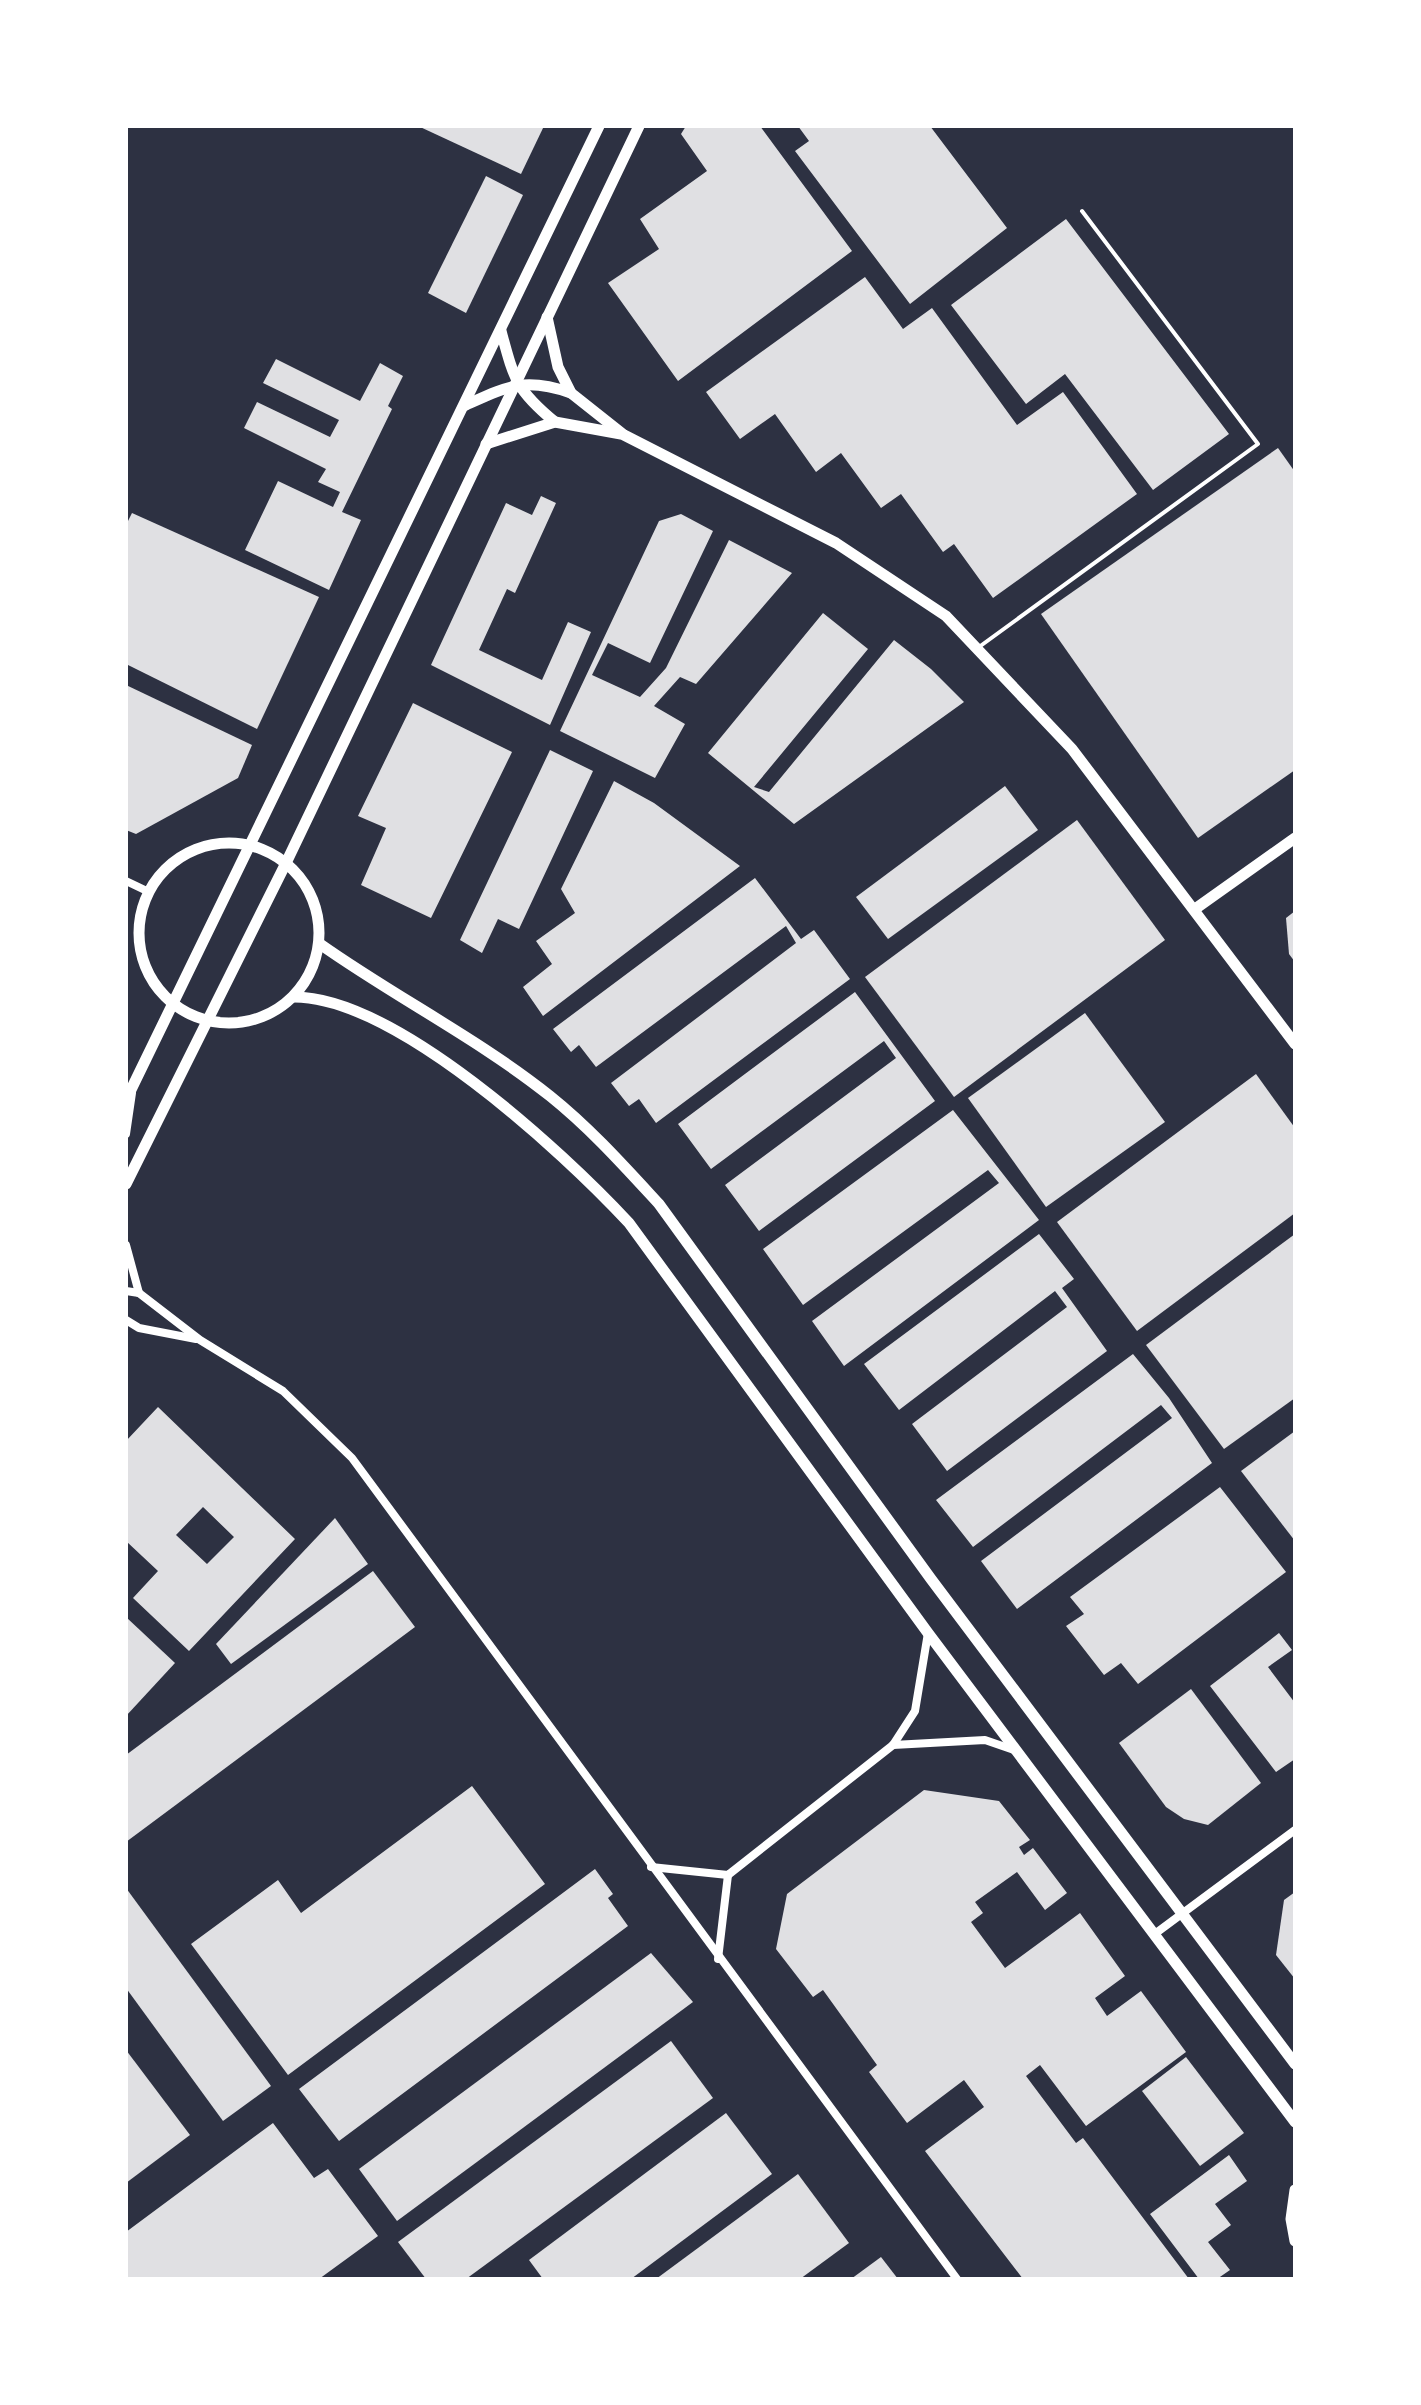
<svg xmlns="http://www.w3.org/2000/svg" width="1421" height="2405" viewBox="0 0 1421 2405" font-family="Cabin,sans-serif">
	<rect width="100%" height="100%" fill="#2d3142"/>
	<g fill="#e0e0e3" fill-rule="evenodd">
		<path d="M418 126H544L521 174Z"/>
		<path d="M686 126H760L852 251 678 381 608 283 659 249 640 219 707 171 681 134Z"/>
		<path d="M798 126H930L1007 228 910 304 795 151 809 141Z"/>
		<path d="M486 176 523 195 466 313 428 293Z"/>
		<path d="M1066 219 1229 434 1153 490 1065 374 1026 404 951 305Z"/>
		<path d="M865 277 903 329 932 308 1017 425 1063 392 1137 494 993 598 954 544 943 552 901 494 881 508 841 453 816 472 775 414 740 439 706 392Z"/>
		<path d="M276 359 360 401 380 363 403 376 388 406 392 409 342 512 361 520 329 590 245 550 278 481 333 507 340 492 318 482 326 469 244 428 257 402 330 437 339 420 263 383Z"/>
		<path d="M1278 448 1295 472V770L1198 838 1041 614Z"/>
		<path d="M541 496 556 503 515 593 507 589 479 650 542 680 568 622 591 632 550 725 431 665 506 503 532 515Z"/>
		<path d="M132 513 319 597 257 729 126 664V525Z"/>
		<path d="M681 514 713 531 650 663 608 643 592 675 640 697 666 668 729 540 792 573 696 684 680 677 654 706 685 724 655 778 560 731 659 521Z"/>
		<path d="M823 613 868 649 754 787 769 792 894 640 931 669 964 702 794 824 708 753Z"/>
		<path d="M126 685 252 745 238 778 136 834 126 830Z"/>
		<path d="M413 703 512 752 431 918 361 885 386 828 358 816Z"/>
		<path d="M550 750 593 771 519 929 498 919 482 953 460 940Z"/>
		<path d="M614 781 654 803 740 866 543 1016 523 987 552 964 536 941 575 913 561 889Z"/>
		<path d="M1005 786 1038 830 888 939 856 897Z"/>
		<path d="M1077 820 1165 940 954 1097 865 977Z"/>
		<path d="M755 878 801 939 814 930 850 979 656 1123 639 1099 629 1106 611 1083 796 943 786 926 596 1067 579 1045 571 1052 553 1029Z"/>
		<path d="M1295 911V962L1289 954 1286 918Z"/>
		<path d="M855 992 935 1101 759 1231 725 1185 896 1058 884 1041 711 1169 678 1124Z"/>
		<path d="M1085 1013 1165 1122 1046 1207 968 1098Z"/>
		<path d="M1256 1074 1295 1128V1213L1137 1331 1057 1222Z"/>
		<path d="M953 1110 1039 1220 844 1366 812 1321 999 1183 988 1170 803 1305 763 1249Z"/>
		<path d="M1039 1234 1074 1279 1062 1288 1107 1351 947 1471 912 1424 1067 1307 1055 1291 899 1410 864 1364Z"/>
		<path d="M1295 1234V1398L1224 1449 1146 1345Z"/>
		<path d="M1133 1354 1169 1398 1212 1463 1017 1609 981 1561 1172 1418 1161 1405 973 1547 936 1500Z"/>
		<path d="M158 1407 295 1539 189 1651 133 1598 158 1571 126 1541V1441ZM203 1507 234 1537 207 1564 176 1535Z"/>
		<path d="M1295 1431V1541L1241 1471Z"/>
		<path d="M1220 1487 1286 1572 1138 1684 1121 1663 1104 1675 1066 1626 1084 1614 1070 1597Z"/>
		<path d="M335 1518 368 1564 231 1664 216 1644Z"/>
		<path d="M373 1571 415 1627 126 1842V1755Z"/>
		<path d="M126 1617 175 1663 126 1716Z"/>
		<path d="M1279 1633 1292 1650 1268 1667 1295 1703V1759L1276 1772 1210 1686Z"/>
		<path d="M1191 1689 1261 1783 1208 1825 1184 1819 1166 1807 1119 1743Z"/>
		<path d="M472 1786 545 1884 288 2075 191 1944 278 1880 301 1913Z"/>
		<path d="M924 1790 999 1801 1030 1840 1019 1847 1024 1855 1033 1848 1067 1893 1045 1910 1017 1872 975 1902 983 1913 971 1922 1005 1968 1080 1913 1125 1976 1095 1998 1107 2016 1141 1991 1186 2052 1086 2126 1040 2065 1026 2076 1076 2143 1083 2138 1189 2279H1023L925 2151 984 2107 964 2080 907 2123 869 2072 877 2065 823 1990 813 1997 776 1949 787 1894Z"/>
		<path d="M595 1869 613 1894 608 1898 628 1926 339 2141 299 2089Z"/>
		<path d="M126 1888 271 2086 223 2121 126 1988Z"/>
		<path d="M1295 1892V1979L1276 1955 1284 1900Z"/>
		<path d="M651 1953 693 2002 397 2221 359 2169Z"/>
		<path d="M671 2041 713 2098 466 2279H426L398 2242Z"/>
		<path d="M126 2050 190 2135 126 2183Z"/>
		<path d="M1186 2057 1244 2133 1200 2166 1142 2091Z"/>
		<path d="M726 2113 772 2174 631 2279H543L529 2260Z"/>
		<path d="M273 2123 314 2178 328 2169 378 2236 319 2279H126V2232Z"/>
		<path d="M1229 2155 1247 2181 1215 2204 1231 2225 1208 2242 1230 2270 1217 2279H1199L1150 2214Z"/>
		<path d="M798 2174 849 2243 800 2279H656Z"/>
		<path d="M881 2257 898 2279H851Z"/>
	</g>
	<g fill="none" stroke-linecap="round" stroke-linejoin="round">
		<path stroke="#fff" stroke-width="4" d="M979 647 1258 444 1082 211"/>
		<g stroke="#fff" stroke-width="8">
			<path d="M126 881 149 892"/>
			<path d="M126 1134 132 1093"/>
			<path d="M126 1245 139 1293"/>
			<path d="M126 1291 139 1293 200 1340 283 1391 352 1458 957 2279"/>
			<path d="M126 1320 139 1328 196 1339"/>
			<path d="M893 1745 985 1740 1014 1750"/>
			<path d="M651 1867 728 1875 893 1745 915 1711 928 1633"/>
			<path d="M1156 1933 1295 1830"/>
			<path d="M718 1959 728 1875"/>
		</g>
		<g stroke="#fff" stroke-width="11">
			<path d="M547 317 558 367 571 393 624 435 836 543 946 616 1072 749 1295 1044"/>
			<path d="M501 331C514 379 516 390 555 422"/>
			<path d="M466 405C508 386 525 377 571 393"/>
			<path d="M486 444 555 422 621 434"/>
			<circle cx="229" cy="933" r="90"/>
			<path d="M1195 909 1295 838"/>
			<path d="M320 944C395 997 477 1038 550 1096 590 1128 624 1166 659 1204L931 1579 1295 2064"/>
			<path d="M294 997C395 997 561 1150 629 1223L928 1633 1295 2122"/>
			<path d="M126 1100 599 126"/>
			<path d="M126 1184 286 863 639 126"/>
			<path d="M1295 2190 1291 2219 1295 2241"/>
		</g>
	</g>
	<rect width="1421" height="2405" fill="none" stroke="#ffffff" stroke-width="256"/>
</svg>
